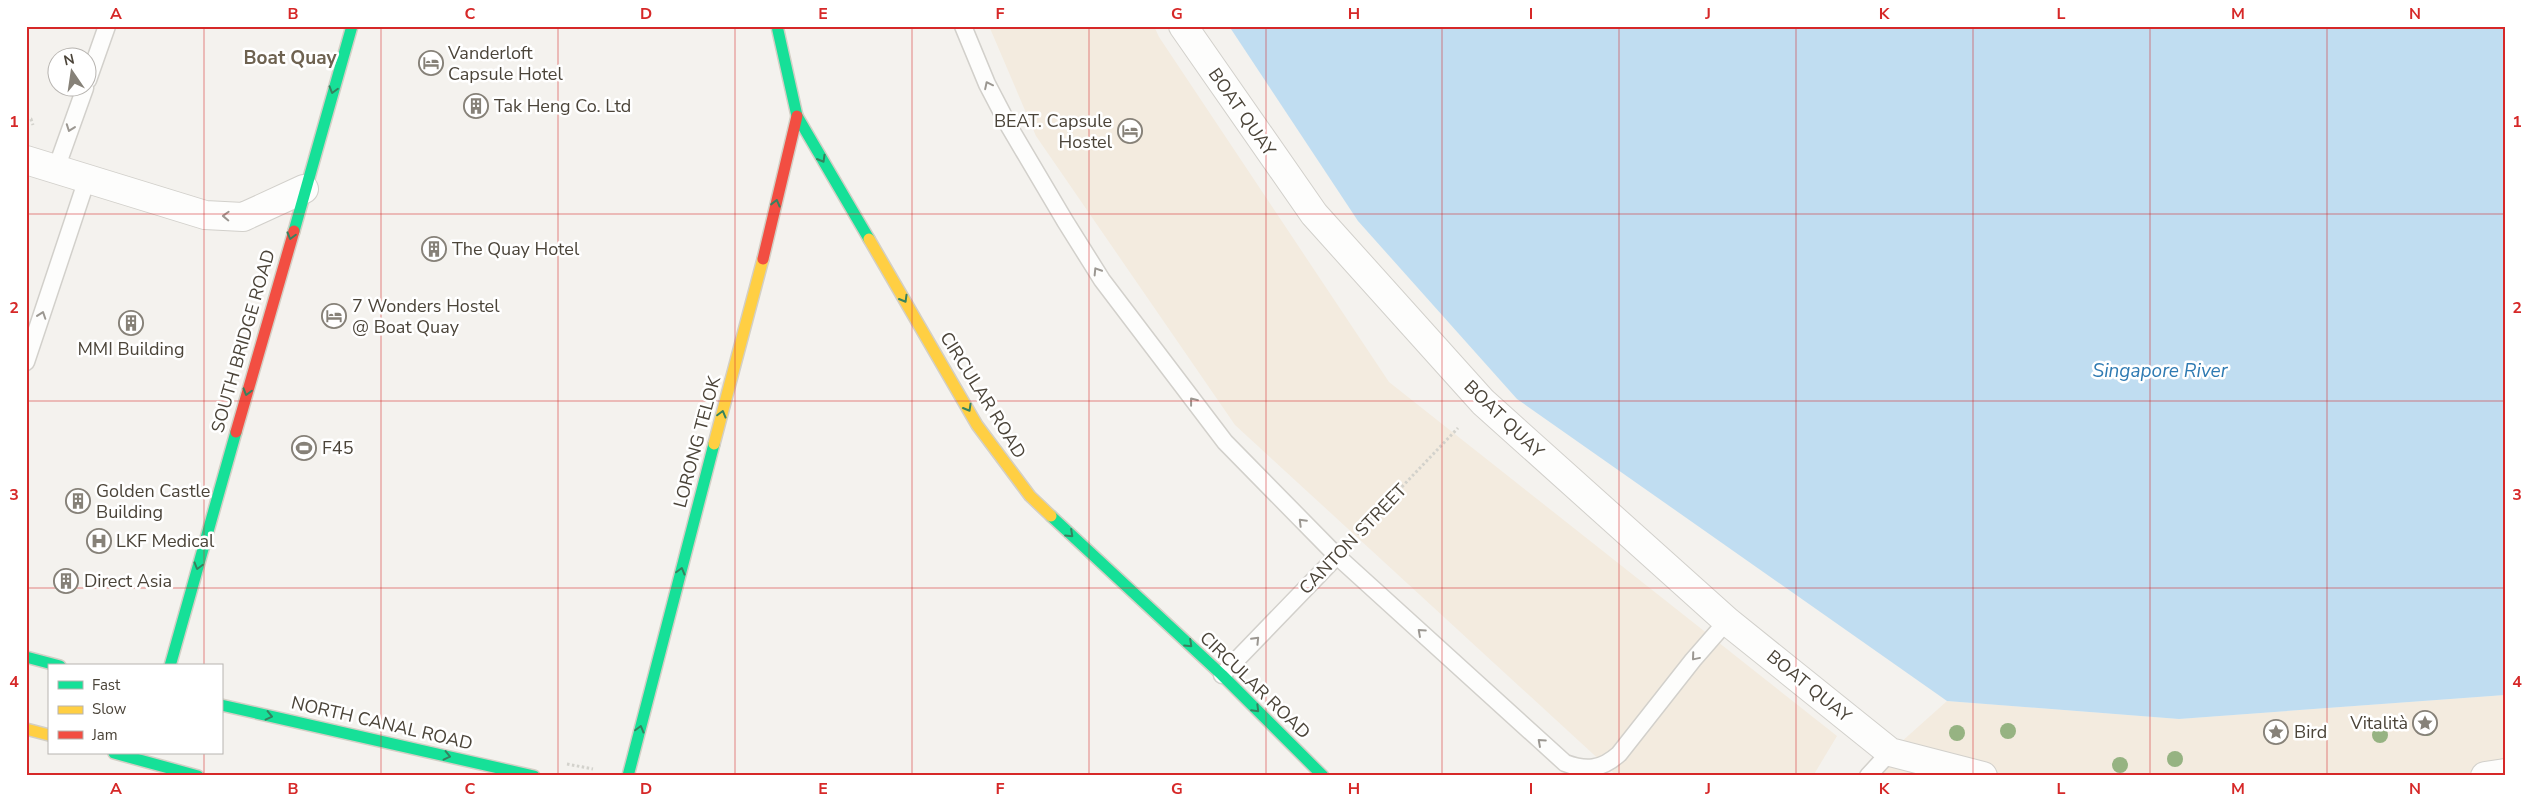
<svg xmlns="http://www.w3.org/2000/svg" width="2531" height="802" viewBox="0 0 2531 802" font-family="'Nunito Sans',sans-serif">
	<rect width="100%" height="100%" fill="#f4f2ee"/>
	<g fill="#f3ebdf">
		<path d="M989 26H1154L1159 37 1389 382 1837 736 1813 776H1617L1235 425 1036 136Z"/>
		<path d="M2505 695V776H1868L1890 752 1947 701 2179 719Z"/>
	</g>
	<path fill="#c0ddf1" d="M1229 26H2505V695L2179 719 1947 701 1517 399 1358 221Z"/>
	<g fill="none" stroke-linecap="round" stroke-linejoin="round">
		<defs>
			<g id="lane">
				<path d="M963 26 987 84 1010 128 1065 221 1102 280 1225 442 1337 556 1565 763C1586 771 1601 770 1619 754L1693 660 1727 621"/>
				<path d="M88 80 107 26"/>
				<path d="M56 169 85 88"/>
				<path d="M26 362 87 179"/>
				<path d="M1222 675 1337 556"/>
				<path d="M1868 776 1890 752"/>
			</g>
			<g id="street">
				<path d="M1183 26 1314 214 1483 402 1727 621 1890 752 1983 776"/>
				<path d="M26 160 205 215 243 217 304 189"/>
				<path d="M2485 776 2505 773"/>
			</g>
			<g id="fast">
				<path d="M777 26 797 116 869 239"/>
				<path d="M294 231 352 26"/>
				<path d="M1051 516 1222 675 1323 776"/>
				<path d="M26 657 60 666"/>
				<path d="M170 666 236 432"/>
				<path d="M221 705 534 776"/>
				<path d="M114 753 198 776"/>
				<path d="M628 776 714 444"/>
			</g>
			<g id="slow">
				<path d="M869 239 977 425 1030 496 1051 516"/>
				<path d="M714 444 763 259"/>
				<path d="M26 729 49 735"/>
			</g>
			<g id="jam">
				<path d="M763 259 797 116"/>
				<path d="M236 432 294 231"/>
			</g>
		</defs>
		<use href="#lane" stroke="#d2d0cb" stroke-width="19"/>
		<use href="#street" stroke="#d2d0cb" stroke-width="30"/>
		<use href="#fast" stroke="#d3cfc5" stroke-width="14"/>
		<use href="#slow" stroke="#d3cfc5" stroke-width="14"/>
		<use href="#jam" stroke="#d3cfc5" stroke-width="14"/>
		<g stroke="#d3d2cc" stroke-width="3" stroke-dasharray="2.5 2.5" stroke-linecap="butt">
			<path d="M26 118 31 119 33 125"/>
			<path d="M1357 534 1458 428"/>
			<path d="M567 764 593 769"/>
		</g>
		<use href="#lane" stroke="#fdfdfc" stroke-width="16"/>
		<use href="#street" stroke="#fdfdfc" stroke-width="28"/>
		<use href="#fast" stroke="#16e098" stroke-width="11"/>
		<use href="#slow" stroke="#ffcf43" stroke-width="11"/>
		<use href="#jam" stroke="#f24e42" stroke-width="11"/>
	</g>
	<g fill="#96b382">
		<circle cx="2427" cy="728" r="8"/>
		<circle cx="2008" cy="731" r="8"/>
		<circle cx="1957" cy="733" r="8"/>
		<circle cx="2380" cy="735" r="8"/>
		<circle cx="2175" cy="759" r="8"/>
		<circle cx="2120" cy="765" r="8"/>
	</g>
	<defs><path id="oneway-chevron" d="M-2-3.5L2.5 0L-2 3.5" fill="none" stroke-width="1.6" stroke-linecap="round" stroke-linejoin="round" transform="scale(1.25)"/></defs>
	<g stroke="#9b9791">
		<use href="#oneway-chevron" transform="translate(988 85) rotate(-116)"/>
		<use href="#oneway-chevron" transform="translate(70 128) rotate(110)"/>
		<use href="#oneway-chevron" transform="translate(226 216) rotate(-178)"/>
		<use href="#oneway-chevron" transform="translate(1097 271) rotate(-122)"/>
		<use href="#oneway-chevron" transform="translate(42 315) rotate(-71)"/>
		<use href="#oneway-chevron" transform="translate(1193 401) rotate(-128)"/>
		<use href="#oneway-chevron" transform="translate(1302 522) rotate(-135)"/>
		<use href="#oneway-chevron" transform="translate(1421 632) rotate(-138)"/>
		<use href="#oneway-chevron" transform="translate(1256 640) rotate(-46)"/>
		<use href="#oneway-chevron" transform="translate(1695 657) rotate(130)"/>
		<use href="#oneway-chevron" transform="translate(1541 742) rotate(-138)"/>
	</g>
	<g stroke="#36825f">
		<use href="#oneway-chevron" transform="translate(333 90) rotate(106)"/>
		<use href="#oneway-chevron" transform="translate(822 159) rotate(60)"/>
		<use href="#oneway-chevron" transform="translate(776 203) rotate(-76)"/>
		<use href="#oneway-chevron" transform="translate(291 236) rotate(106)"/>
		<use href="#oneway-chevron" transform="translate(904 299) rotate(60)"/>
		<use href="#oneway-chevron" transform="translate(247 392) rotate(106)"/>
		<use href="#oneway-chevron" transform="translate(968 408) rotate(60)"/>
		<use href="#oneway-chevron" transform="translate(722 414) rotate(-75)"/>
		<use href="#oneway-chevron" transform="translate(1070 534) rotate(43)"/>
		<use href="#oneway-chevron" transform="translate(198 566) rotate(106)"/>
		<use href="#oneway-chevron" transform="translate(681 571) rotate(-75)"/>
		<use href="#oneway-chevron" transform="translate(1189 644) rotate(43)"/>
		<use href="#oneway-chevron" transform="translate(1256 709) rotate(45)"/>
		<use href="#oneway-chevron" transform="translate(269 716) rotate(13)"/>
		<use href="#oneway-chevron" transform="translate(640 729) rotate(-75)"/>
		<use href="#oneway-chevron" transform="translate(447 756) rotate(13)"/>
	</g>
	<path fill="none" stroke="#d62828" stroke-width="1" stroke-opacity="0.55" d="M204 26V666M381 26V776M558 26V776M735 26V776M912 26V776M1089 26V776M1266 26V776M1442 26V776M1619 26V776M1796 26V776M1973 26V776M2150 26V776M2327 26V776M26 214H2505M26 401H2505M26 588H2505M204 753V776"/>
	<defs>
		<symbol id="hotel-ring" viewBox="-11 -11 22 22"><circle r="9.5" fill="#fff" stroke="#868178" stroke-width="1.5"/><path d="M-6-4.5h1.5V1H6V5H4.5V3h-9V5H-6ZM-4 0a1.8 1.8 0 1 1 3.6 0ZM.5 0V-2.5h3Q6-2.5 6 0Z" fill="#868178"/></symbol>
		<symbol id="building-ring" viewBox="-11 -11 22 22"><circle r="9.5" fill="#fff" stroke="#868178" stroke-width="1.5"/><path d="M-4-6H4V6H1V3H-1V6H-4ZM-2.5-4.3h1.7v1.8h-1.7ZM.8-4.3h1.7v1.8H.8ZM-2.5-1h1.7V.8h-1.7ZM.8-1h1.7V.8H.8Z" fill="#868178"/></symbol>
		<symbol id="stadium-ring" viewBox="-11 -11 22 22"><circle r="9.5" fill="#fff" stroke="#868178" stroke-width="1.5"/><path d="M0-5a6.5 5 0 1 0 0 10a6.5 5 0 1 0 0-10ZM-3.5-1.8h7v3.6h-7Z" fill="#868178"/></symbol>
		<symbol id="hospital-ring" viewBox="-11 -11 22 22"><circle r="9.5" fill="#fff" stroke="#868178" stroke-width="1.5"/><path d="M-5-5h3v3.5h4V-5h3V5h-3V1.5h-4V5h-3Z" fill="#868178"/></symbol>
		<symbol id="sight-ring" viewBox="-11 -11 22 22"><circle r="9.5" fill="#fff" stroke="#868178" stroke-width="1.5"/><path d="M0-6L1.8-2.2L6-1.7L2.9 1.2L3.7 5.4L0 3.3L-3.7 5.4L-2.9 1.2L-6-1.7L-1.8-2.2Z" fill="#868178"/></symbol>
	</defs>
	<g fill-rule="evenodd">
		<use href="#hotel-ring" x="417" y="49" width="28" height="28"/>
		<use href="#building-ring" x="462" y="92" width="28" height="28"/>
		<use href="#hotel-ring" x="1116" y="117" width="28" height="28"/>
		<use href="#building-ring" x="420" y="235" width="28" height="28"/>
		<use href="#hotel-ring" x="320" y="302" width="28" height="28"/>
		<use href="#building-ring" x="117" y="309" width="28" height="28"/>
		<use href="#stadium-ring" x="290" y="434" width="28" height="28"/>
		<use href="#building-ring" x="64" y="487" width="28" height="28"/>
		<use href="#hospital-ring" x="85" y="527" width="28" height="28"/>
		<use href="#building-ring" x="52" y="567" width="28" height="28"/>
		<use href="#sight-ring" x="2411" y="709" width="28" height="28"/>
		<use href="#sight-ring" x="2262" y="718" width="28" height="28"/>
	</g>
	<g text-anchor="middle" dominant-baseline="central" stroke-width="5" stroke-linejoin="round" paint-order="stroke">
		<g font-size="18" fill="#4b4439" stroke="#fff" text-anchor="start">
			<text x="448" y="53">Vanderloft<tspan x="448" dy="21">Capsule Hotel</tspan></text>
			<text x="494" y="106">Tak Heng Co. Ltd</text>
			<text x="1112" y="121" text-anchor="end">BEAT. Capsule<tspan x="1112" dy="21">Hostel</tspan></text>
			<text x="452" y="249">The Quay Hotel</text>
			<text x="352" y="306">7 Wonders Hostel<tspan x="352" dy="21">@ Boat Quay</tspan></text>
			<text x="131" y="349" text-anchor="middle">MMI Building</text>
			<text x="322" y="448">F45</text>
			<text x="96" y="491">Golden Castle<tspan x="96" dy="21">Building</tspan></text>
			<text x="116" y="541">LKF Medical</text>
			<text x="84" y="581">Direct Asia</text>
			<text x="2408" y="723" text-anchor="end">Vitalità</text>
			<text x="2294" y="732">Bird</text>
		</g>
		<g font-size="18" fill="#4b4439" stroke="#fff">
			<text transform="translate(1242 112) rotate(55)">BOAT QUAY</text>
			<text transform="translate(243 341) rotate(-74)">SOUTH BRIDGE ROAD</text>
			<text transform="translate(983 395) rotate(58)">CIRCULAR ROAD</text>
			<text transform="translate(1504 419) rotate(44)">BOAT QUAY</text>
			<text transform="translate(697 442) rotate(-75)">LORONG TELOK</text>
			<text transform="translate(1353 539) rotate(-46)">CANTON STREET</text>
			<text transform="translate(1255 685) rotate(44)">CIRCULAR ROAD</text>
			<text transform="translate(1809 686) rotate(39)">BOAT QUAY</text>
			<text transform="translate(382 723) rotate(13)">NORTH CANAL ROAD</text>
		</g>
		<g font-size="19" font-weight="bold" fill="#6e6250" stroke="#fff">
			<text x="290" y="58">Boat Quay</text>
		</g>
		<g font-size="19" font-style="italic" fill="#2e7ab2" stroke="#fff">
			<text x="2160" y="371">Singapore River</text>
		</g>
	</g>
	<rect width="2531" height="802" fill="none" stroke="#ffffff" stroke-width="55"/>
	<rect x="48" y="664" width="175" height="90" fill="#ffffff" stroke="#b7b4b0"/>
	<rect x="58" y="681" width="25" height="8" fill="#16e098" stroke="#b7b4b0"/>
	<text x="92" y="690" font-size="15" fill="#4b4439">Fast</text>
	<rect x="58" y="706" width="25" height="8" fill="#ffcf43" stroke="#b7b4b0"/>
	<text x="92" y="714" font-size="15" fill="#4b4439">Slow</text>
	<rect x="58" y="731" width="25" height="8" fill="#f24e42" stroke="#b7b4b0"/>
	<text x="92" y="740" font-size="15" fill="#4b4439">Jam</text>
	<g transform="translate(72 72) rotate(347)"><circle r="24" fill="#ffffff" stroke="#b7b4b0"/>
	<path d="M0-4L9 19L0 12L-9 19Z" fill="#868178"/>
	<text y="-8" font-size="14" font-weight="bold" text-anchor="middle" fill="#4b4439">N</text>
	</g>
	<rect x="28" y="28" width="2476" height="746" fill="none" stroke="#d62828" stroke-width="2"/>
	<g font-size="16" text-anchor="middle" font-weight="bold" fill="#d62828">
		<text x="116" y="19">A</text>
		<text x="293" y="19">B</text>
		<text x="470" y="19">C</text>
		<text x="646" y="19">D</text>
		<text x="823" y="19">E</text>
		<text x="1000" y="19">F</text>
		<text x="1177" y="19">G</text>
		<text x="1354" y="19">H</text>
		<text x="1531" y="19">I</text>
		<text x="1708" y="19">J</text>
		<text x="1884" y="19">K</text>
		<text x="2061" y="19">L</text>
		<text x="2238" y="19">M</text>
		<text x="2415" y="19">N</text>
		<text x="14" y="127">1</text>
		<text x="2517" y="127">1</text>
		<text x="14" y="313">2</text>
		<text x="2517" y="313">2</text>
		<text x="14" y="500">3</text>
		<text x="2517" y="500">3</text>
		<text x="14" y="687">4</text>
		<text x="2517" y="687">4</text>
		<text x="116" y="794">A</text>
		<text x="293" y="794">B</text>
		<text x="470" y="794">C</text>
		<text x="646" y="794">D</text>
		<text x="823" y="794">E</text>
		<text x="1000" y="794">F</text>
		<text x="1177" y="794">G</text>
		<text x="1354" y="794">H</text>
		<text x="1531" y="794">I</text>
		<text x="1708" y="794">J</text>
		<text x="1884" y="794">K</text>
		<text x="2061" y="794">L</text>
		<text x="2238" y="794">M</text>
		<text x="2415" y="794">N</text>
	</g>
</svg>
